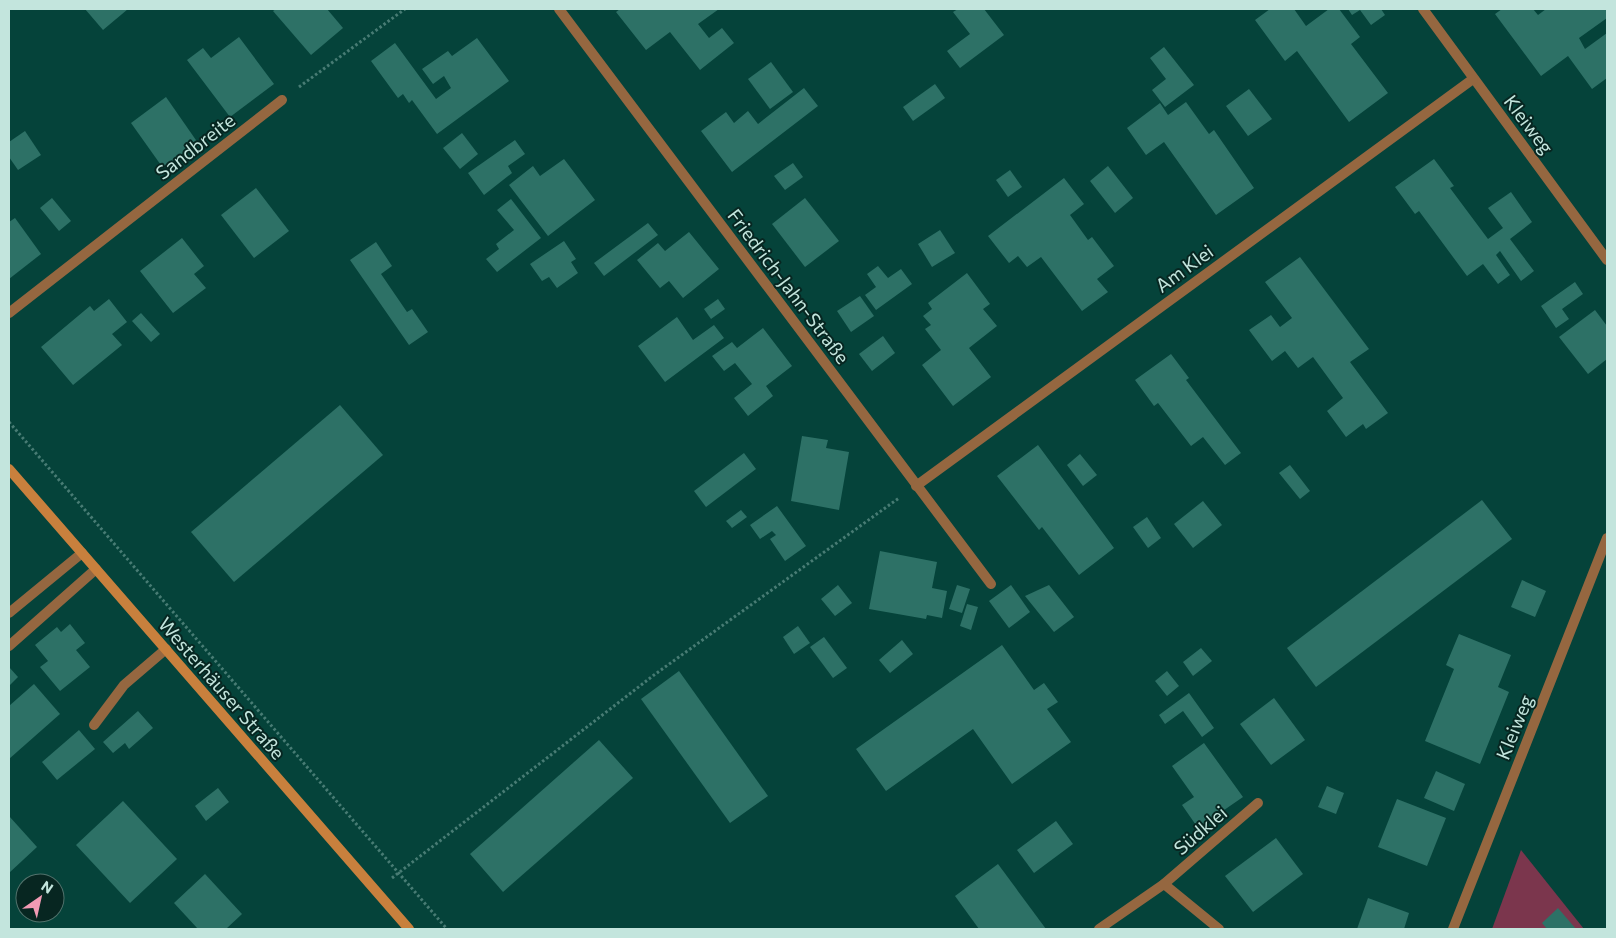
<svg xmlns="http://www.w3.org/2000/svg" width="1616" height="938" viewBox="0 0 1616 938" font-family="Commissioner,sans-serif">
	<rect width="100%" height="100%" fill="#05433a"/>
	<path fill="#7b364d" d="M1521 850 1584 929H1492Z"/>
	<g fill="#2d7166">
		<path d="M85 9H128L103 30Z"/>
		<path d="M276 9H327L343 28 311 55 273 11Z"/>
		<path d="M620 9H719L698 24 709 38 722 28 734 43 700 70 670 32 646 50 616 12Z"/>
		<path d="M958 9H984L1004 35 960 68 947 51 970 34 953 12Z"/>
		<path d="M1270 9H1294L1306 26 1329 9H1339L1360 37 1351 44 1388 93 1349 122 1297 51 1285 61 1255 20Z"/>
		<path d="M1348 9H1381L1385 15 1371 25 1360 10 1352 15Z"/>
		<path d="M1502 9H1533L1538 15 1546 9H1607V18L1579 38 1585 49 1607 33V78L1592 89 1568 56 1541 76 1495 14Z"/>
		<path d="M239 37 274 84 230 117 187 60 203 48 211 58Z"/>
		<path d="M477 38 509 81 437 134 412 100 409 103 403 94 398 98 371 61 395 43 436 99 451 88 444 76 433 84 422 69 448 51 452 56Z"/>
		<path d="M1164 47 1194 85 1165 107 1152 90 1166 79 1150 58Z"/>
		<path d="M771 62 793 92 770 109 748 79Z"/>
		<path d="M935 84 945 98 913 121 903 107Z"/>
		<path d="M804 88 818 106 732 172 701 131 726 112 734 123 748 111 758 124Z"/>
		<path d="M1249 89 1272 119 1248 136 1226 106Z"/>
		<path d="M166 97 198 143 163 168 131 123Z"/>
		<path d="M1186 102 1209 134 1214 130 1254 188 1216 215 1164 142 1146 155 1127 128 1160 103 1168 115Z"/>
		<path d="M25 131 41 155 18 170 9 157V142Z"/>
		<path d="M462 133 478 154 460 169 443 148Z"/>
		<path d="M515 140 525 154 508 166 512 173 484 195 468 173Z"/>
		<path d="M564 159 595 200 548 236 509 185 533 166 540 176Z"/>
		<path d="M1434 159 1454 186 1450 188 1488 239 1503 228 1488 208 1511 192 1532 222 1510 239 1534 271 1521 281 1500 251 1496 255 1510 275 1498 284 1483 264 1467 276 1419 211 1415 214 1395 187Z"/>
		<path d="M793 163 803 177 785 190 774 176Z"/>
		<path d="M1108 166 1133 198 1115 213 1090 181Z"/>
		<path d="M1010 170 1022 187 1008 197 996 180Z"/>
		<path d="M1064 178 1084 204 1070 215 1088 240 1092 237 1114 266 1097 279 1108 292 1082 311 1041 257 1027 267 1018 256 1009 263 988 236Z"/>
		<path d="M256 188 289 231 254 258 221 215Z"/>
		<path d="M52 198 71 221 59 231 40 208Z"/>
		<path d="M805 198 839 241 805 267 772 224Z"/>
		<path d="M511 199 541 238 497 272 486 259 499 249 496 244 514 230 497 210Z"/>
		<path d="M15 218 41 254 9 279V222Z"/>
		<path d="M648 223 658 235 604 276 594 263Z"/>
		<path d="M940 230 955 253 932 267 918 244Z"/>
		<path d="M689 232 719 269 683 298 669 281 660 288 637 260 658 243 665 251Z"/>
		<path d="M182 238 204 266 194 274 206 288 173 313 140 271Z"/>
		<path d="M564 241 576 259 571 262 578 273 557 288 549 277 542 281 530 264Z"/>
		<path d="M376 242 392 266 381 274 407 312 412 309 428 332 409 345 350 260Z"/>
		<path d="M1300 257 1369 349 1350 362 1388 413 1366 429 1363 424 1346 437 1327 411 1343 398 1313 357 1298 368 1285 351 1272 361 1249 330 1271 315 1280 327 1292 318 1265 282Z"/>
		<path d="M878 266 888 278 901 269 912 284 876 310 865 295 876 287 867 274Z"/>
		<path d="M967 273 990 304 983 309 997 326 969 348 991 377 953 406 922 365 941 350 925 329 931 325 923 316 932 309 928 303Z"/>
		<path d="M1575 282 1583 294 1562 309 1569 319 1556 328 1541 306Z"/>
		<path d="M860 296 874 316 851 332 837 311Z"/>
		<path d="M109 299 127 322 112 334 122 345 73 385 41 347 90 306 94 311Z"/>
		<path d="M718 299 725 309 711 319 704 309Z"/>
		<path d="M1595 310 1607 326V359L1588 374 1559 337Z"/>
		<path d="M141 313 160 334 151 342 132 321Z"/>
		<path d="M677 317 693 340 714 325 724 338 665 382 638 346Z"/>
		<path d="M763 328 792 366 766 386 773 396 748 416 734 398 752 384 735 363 724 371 712 356 732 342 737 348Z"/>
		<path d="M883 336 895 353 872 371 859 354Z"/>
		<path d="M1171 354 1189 378 1186 380 1241 453 1225 465 1203 437 1191 446 1158 403 1154 406 1135 380Z"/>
		<path d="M340 405 383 455 234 582 191 532Z"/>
		<path d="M802 436 828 440 826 448 849 452 839 510 791 501Z"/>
		<path d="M1038 445 1114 548 1079 575 1042 527 1039 530 997 476Z"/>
		<path d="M744 453 756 469 706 507 694 491Z"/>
		<path d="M1080 454 1097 475 1083 486 1067 465Z"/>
		<path d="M1290 465 1310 491 1300 499 1279 473Z"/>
		<path d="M1482 500 1512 539 1316 687 1287 648Z"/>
		<path d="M1203 501 1222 525 1193 548 1174 524Z"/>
		<path d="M777 506 806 546 785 561 770 539 776 535 772 531 760 539 750 525Z"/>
		<path d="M741 510 747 517 732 528 726 521Z"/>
		<path d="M1147 517 1161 538 1148 548 1133 527Z"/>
		<path d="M880 551 937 562 932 588 947 591 942 618 927 615 926 619 869 609Z"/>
		<path d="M1522 580 1546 591 1535 617 1511 607Z"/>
		<path d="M838 585 852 603 835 616 821 599Z"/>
		<path d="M957 585 970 589 962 613 949 609Z"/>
		<path d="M1011 585 1030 612 1009 628 989 601Z"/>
		<path d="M1049 585 1074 617 1054 632 1025 596Z"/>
		<path d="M967 604 978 607 971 630 960 626Z"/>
		<path d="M70 624 85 643 76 650 90 667 60 691 40 667 48 661 35 645 57 627 61 632Z"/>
		<path d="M798 626 810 643 794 654 783 637Z"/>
		<path d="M1459 634 1511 655 1498 687 1509 692 1480 764 1425 741 1454 669 1446 665Z"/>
		<path d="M824 637 847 668 833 678 810 647Z"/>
		<path d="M902 640 913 654 890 673 879 660Z"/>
		<path d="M1002 645 1034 690 1044 683 1058 702 1047 709 1071 742 1012 784 973 729 886 791 856 749Z"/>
		<path d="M1201 648 1212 661 1193 676 1183 662Z"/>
		<path d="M9 667 18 677 9 686Z"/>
		<path d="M679 671 768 796 730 823 641 699Z"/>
		<path d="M1167 671 1179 686 1167 696 1155 681Z"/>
		<path d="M34 684 60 714 9 759V706Z"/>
		<path d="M1189 693 1214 728 1202 737 1183 711 1165 724 1159 715Z"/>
		<path d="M1274 698 1305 740 1271 765 1240 724Z"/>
		<path d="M138 711 153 728 129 749 125 743 113 753 103 742Z"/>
		<path d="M79 730 95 749 57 780 42 762Z"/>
		<path d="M599 740 633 778 503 892 470 854Z"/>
		<path d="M1204 743 1243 797 1198 828 1182 805 1194 797 1172 766Z"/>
		<path d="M1436 771 1465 784 1454 811 1424 798Z"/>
		<path d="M1327 786 1344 793 1336 814 1318 807Z"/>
		<path d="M218 788 229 802 206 821 195 806Z"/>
		<path d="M1397 799 1446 818 1427 866 1378 847Z"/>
		<path d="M123 801 177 859 130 903 76 845Z"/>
		<path d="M9 816 37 847 9 873Z"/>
		<path d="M1056 821 1073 844 1034 873 1017 850Z"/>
		<path d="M1276 838 1303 874 1253 912 1225 876Z"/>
		<path d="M998 864 1046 929H979L955 896Z"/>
		<path d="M205 874 242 914 226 929H198L174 903Z"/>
		<path d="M1368 898 1409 913 1404 929H1357Z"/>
		<path d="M1558 908 1576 929H1547L1542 923Z"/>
	</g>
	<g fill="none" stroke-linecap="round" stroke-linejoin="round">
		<g stroke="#487c74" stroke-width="3" stroke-dasharray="2.5 2.5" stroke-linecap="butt">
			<path d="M299 87 405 9"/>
			<path d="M9 422 447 929"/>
			<path d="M392 878 654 675 899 498"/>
		</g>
		<g stroke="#956740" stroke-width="10">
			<path d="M9 313 282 100"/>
			<path d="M9 613 82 553"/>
			<path d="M9 646 96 569"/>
			<path d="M94 725 124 685 166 649"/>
		</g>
		<g stroke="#956740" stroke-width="10">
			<path d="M559 9 991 584"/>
			<path d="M1423 9 1607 260"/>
			<path d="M916 486 1473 79"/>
			<path d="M1164 884 1258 803"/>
			<path d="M1099 929 1164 884 1219 929"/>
			<path d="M1453 929 1607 538"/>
		</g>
		<path stroke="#c8803d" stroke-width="10" d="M9 469 409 929"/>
	</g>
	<g text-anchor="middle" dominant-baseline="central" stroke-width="4" stroke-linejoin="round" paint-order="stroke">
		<g font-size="19" fill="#c3e5dd" stroke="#072621">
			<text transform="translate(1529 124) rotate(53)">Kleiweg</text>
			<text transform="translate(195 146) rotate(-38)">Sandbreite</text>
			<text transform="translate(1184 268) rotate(-36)">Am Klei</text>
			<text transform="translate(789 286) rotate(53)">Friedrich-Jahn-Straße</text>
			<text transform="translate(222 688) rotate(49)">Westerhäuser Straße</text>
			<text transform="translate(1514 727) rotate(-68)">Kleiweg</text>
			<text transform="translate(1200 830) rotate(-41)">Südklei</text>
		</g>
	</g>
	<rect width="1616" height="938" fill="none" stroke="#c3e5dd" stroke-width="20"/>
	<g transform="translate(40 898) rotate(34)"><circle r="24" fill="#072621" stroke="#52726c"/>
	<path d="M0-4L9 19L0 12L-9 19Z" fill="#f19ab4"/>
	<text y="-8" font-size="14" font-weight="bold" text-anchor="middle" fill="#c3e5dd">N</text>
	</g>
</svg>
